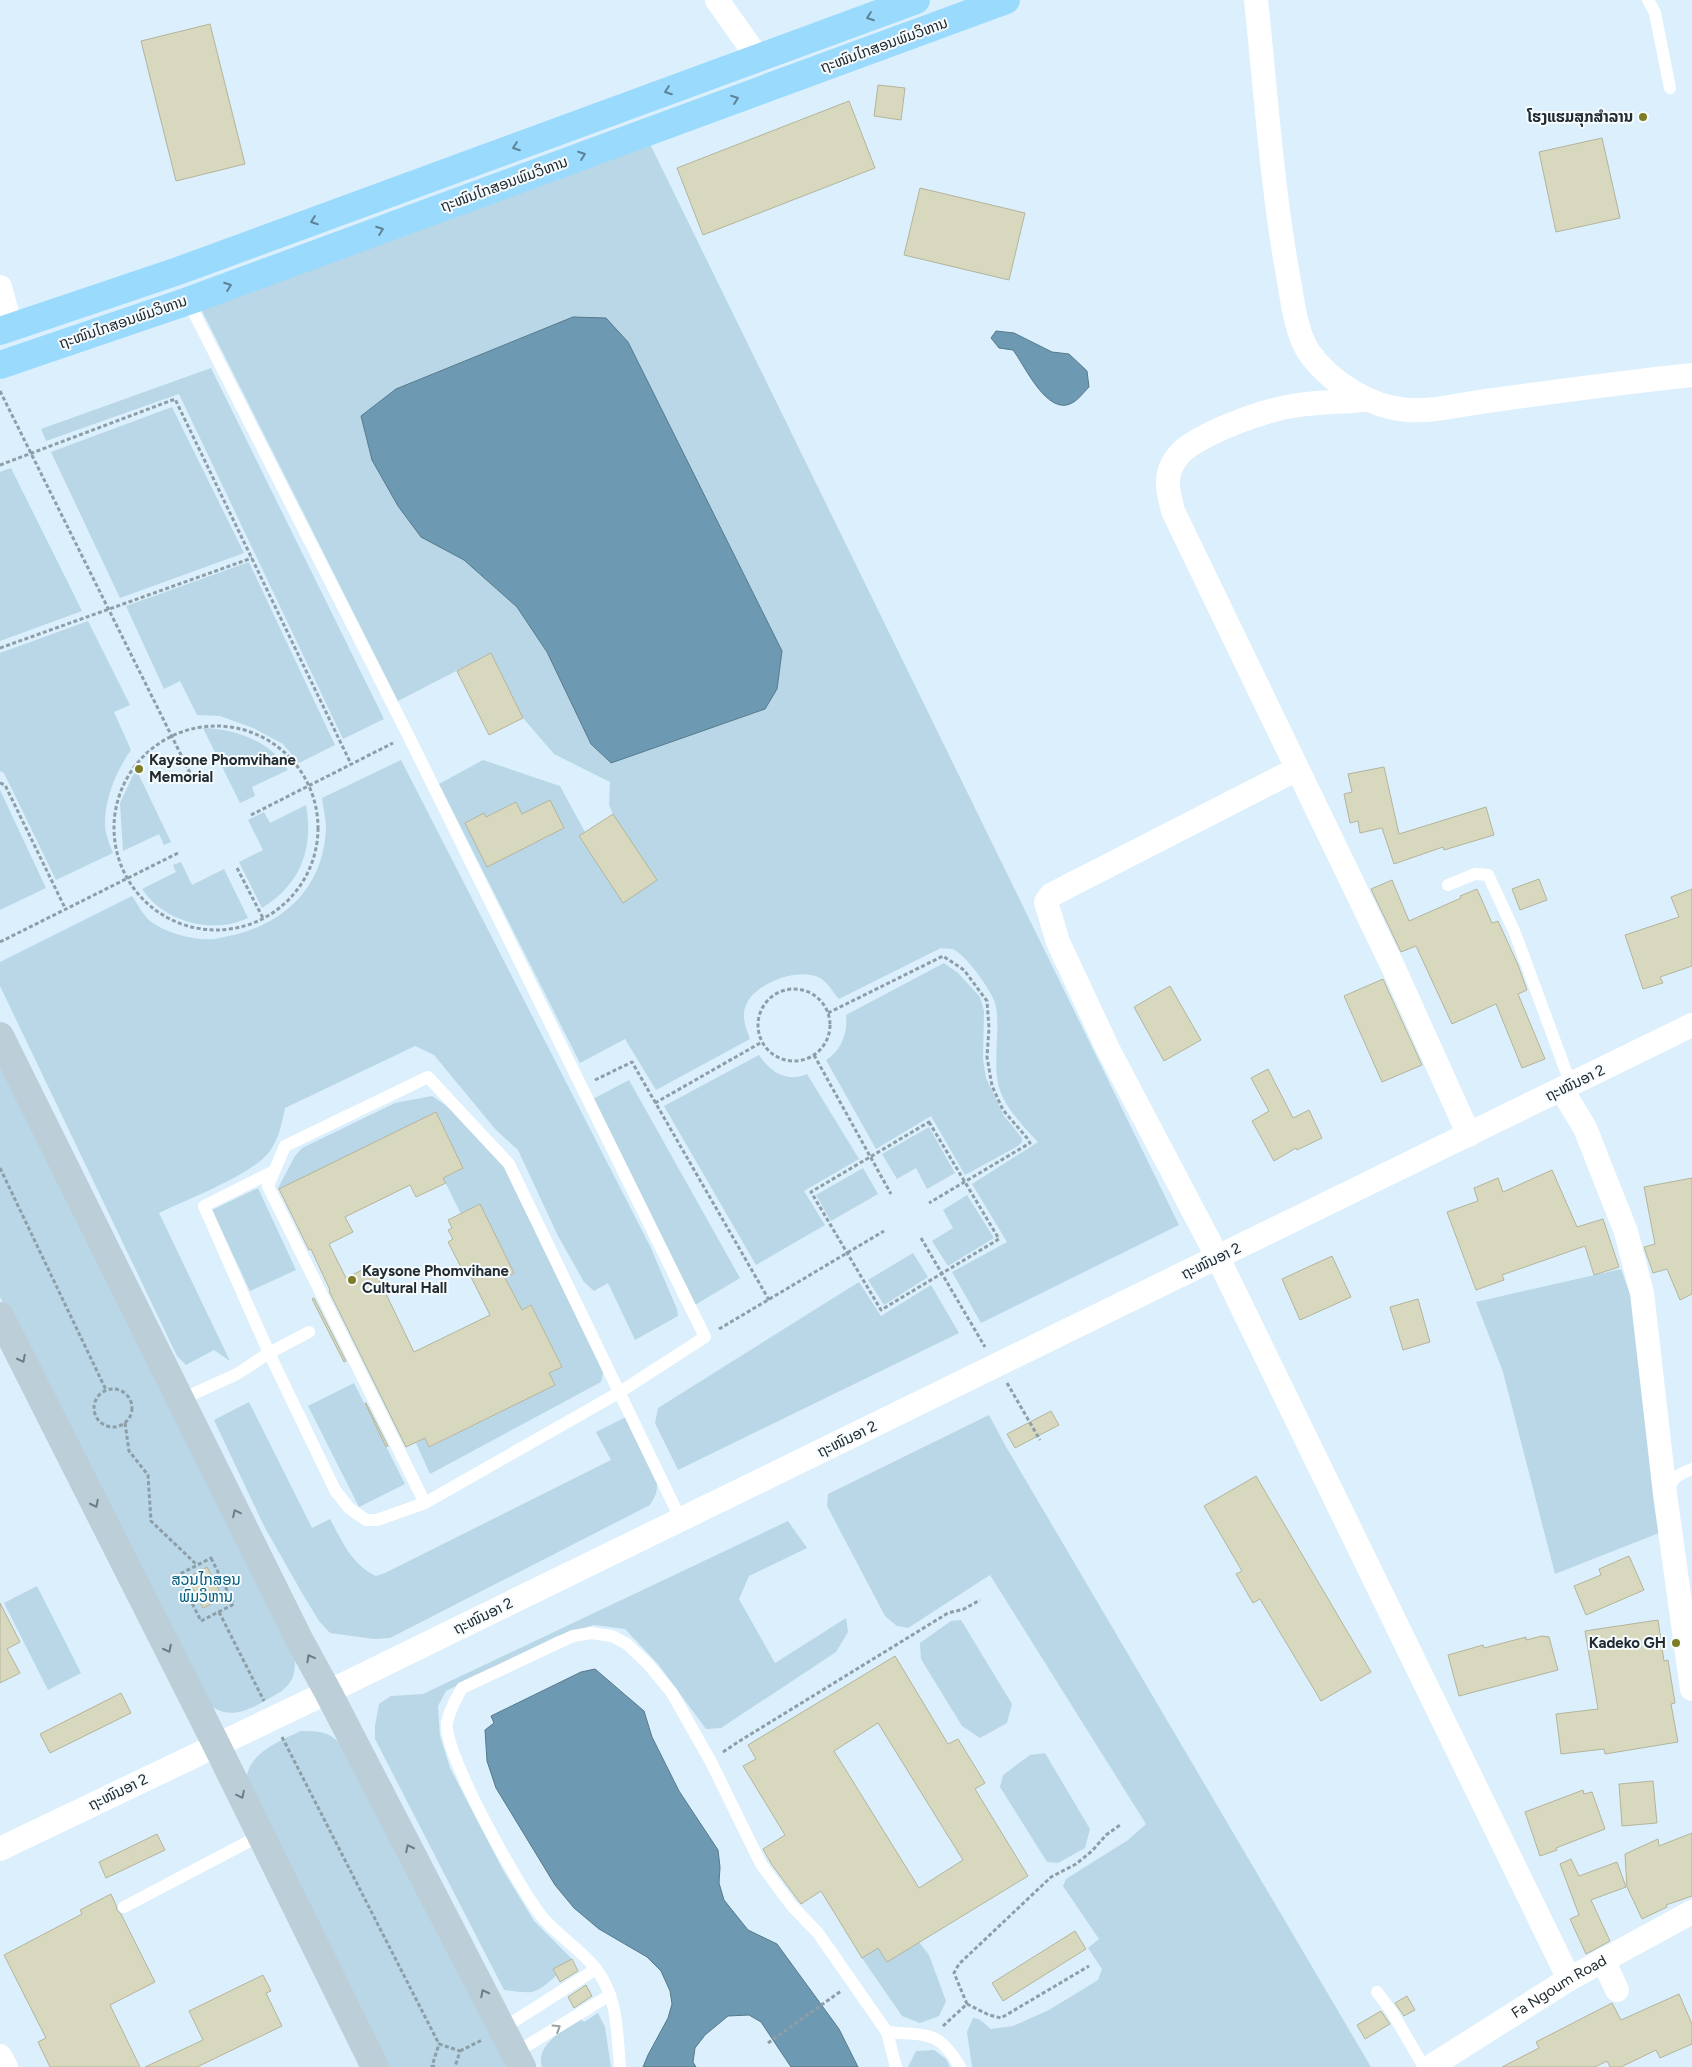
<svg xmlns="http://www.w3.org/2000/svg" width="1692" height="2067" viewBox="0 0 1692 2067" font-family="Figtree,'Noto Sans Lao',sans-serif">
	<rect width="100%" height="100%" fill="#dbf0fc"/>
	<g fill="#b9d7e7" fill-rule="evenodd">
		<path d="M650 144 1179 1225 981 1323 952 1272 1007 1242 972 1184 1038 1142C1023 1126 1002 1105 998 1083 993 1058 1001 1024 995 1003 991 990 965 953 952 949 949 948 944 949 941 948L839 999C834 994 830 986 824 981 805 964 755 982 746 1005 741 1017 746 1028 750 1039L656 1090 625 1039 580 1063 439 784 483 760 560 786 585 832 579 837 623 902 657 880 613 814 609 805 610 782 554 754 523 718 491 653 398 701 201 309ZM421 536 765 709 610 763 591 744 547 652 517 607 464 560Z"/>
		<path d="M211 368 384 719 343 739 179 394 46 441 41 429Z"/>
		<path d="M172 407 244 553 120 598 51 452Z"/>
		<path d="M11 468 82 611 0 641V472Z"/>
		<path d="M249 562 335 745 299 763 283 744 253 728 220 716 197 715 180 681 164 689 126 606Z"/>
		<path d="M88 621 130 705 114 712 131 750C116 771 104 800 105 827 106 836 110 845 113 853L56 880 4 773 0 771V653Z"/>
		<path d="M203 728C236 729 270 741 288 770L252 787 255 796 240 803Z"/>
		<path d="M401 760 650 1246 677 1309 678 1316 635 1340 608 1283 594 1291 584 1282 558 1236 518 1150 496 1130 434 1055 415 1046 285 1108C282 1123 279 1138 270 1151 254 1174 185 1200 159 1213L230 1361 214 1350 186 1365 177 1356 0 986V962L132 896C138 904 144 918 153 923 169 934 196 941 215 939 221 938 227 936 234 935 287 922 324 885 326 828 326 818 323 807 322 798Z"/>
		<path d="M136 769 171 842 164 845 159 834 123 851 120 803Z"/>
		<path d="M0 790 46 888 0 910Z"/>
		<path d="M306 805C314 849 300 885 262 908L239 862 263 850 248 820 264 812 270 823Z"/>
		<path d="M181 862 192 885 224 869 248 918C212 935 164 922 142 889L176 872 173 865Z"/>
		<path d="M944 963 958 973 980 997 984 1011 983 1059 986 1078 1004 1116 1022 1138V1142L1018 1146 965 1175 931 1116 876 1149 826 1060C841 1051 848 1033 846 1015Z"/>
		<path d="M759 1055C770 1072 787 1083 807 1074L859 1159 804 1191 825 1225 756 1265 664 1106Z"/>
		<path d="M0 1064 295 1654C295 1663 296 1672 291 1681 286 1689 279 1693 270 1698 246 1712 225 1722 203 1699L0 1297Z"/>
		<path d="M629 1080 740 1278 695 1305 593 1099Z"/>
		<path d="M432 1096 451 1109 502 1163 604 1369 601 1382 430 1474 416 1443 425 1438 430 1447 555 1385 549 1373 562 1367 531 1305 521 1310 495 1283 514 1273 480 1204 461 1214 443 1178 463 1168 436 1112 277 1190 295 1156 302 1148 395 1103Z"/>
		<path d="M929 1127 955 1173 927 1189 916 1168 897 1179 882 1154Z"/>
		<path d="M863 1168 878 1194 831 1221 816 1195Z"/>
		<path d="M258 1188 296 1270 250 1291 212 1210Z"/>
		<path d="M967 1195 994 1238 948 1266 932 1241 953 1228 943 1210Z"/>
		<path d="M913 1253 928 1277 884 1305 868 1280Z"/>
		<path d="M1621 1269 1631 1297 1659 1533 1555 1574 1503 1372 1476 1302Z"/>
		<path d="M859 1282 881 1316 931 1285 959 1333 678 1470 655 1423 658 1408Z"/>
		<path d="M354 1383 405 1484 359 1507 308 1406Z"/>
		<path d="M249 1402 312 1528 330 1519C342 1541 352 1565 376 1576L385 1573 611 1460 596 1432 628 1416 658 1480 656 1494 650 1505 390 1638 374 1639 330 1633 319 1621 302 1593 264 1526 214 1420Z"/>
		<path d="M989 1415 1005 1445 1371 2067H972L967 2032 973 2018 979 2019 991 2029 1013 2026 1049 2010 1098 1980 1102 1969 1088 1948 1099 1939 1063 1886 1066 1879 1128 1840 1146 1824 990 1575 908 1628 897 1626 885 1616 827 1506 828 1494Z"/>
		<path d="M788 1521 807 1548 749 1576 739 1599 775 1663 846 1618 848 1632 836 1652 721 1728 706 1729 658 1664 625 1629 594 1625 557 1636 446 1691 438 1706 440 1736 450 1768 503 1870 534 1921 572 1959C562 1970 546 1988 532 1992 524 1993 512 1991 504 1990L375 1739V1726L379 1704 391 1696 423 1694Z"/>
		<path d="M37 1586 81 1673 48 1690 4 1603Z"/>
		<path d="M961 1620 1012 1704 1007 1723 980 1738 962 1726 921 1659 920 1643 951 1621Z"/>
		<path d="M300 1731C327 1731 331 1733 349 1753L508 2067H389L251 1795C250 1789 246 1780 247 1775 252 1751 281 1741 300 1731Z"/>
		<path d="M1045 1753 1090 1829 1085 1848 1058 1863 1047 1862 1000 1787 1003 1775 1030 1755Z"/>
		<path d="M919 1942 929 1955 946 2001 939 2016 920 2023 902 2016 862 1958 878 1948 887 1961Z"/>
		<path d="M598 2013 605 2027 611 2067H542C535 2044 565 2029 581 2019L584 2022Z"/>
		<path d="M934 2050 946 2059 950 2067H908L916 2051Z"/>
	</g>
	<g fill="#6d9ab2" stroke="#56798b">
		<path d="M573 317 606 318 628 342 782 651 777 689 765 709 611 763 591 744 547 652 517 607 464 560 421 537 398 506 372 460 361 416 396 389Z"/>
		<path d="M996 331 1014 333 1052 352 1069 354 1087 371 1089 387C1084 392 1078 400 1072 403 1047 417 1024 364 1013 350L999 348 991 338Z"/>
		<path d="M595 1669 644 1711 652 1737 679 1791 718 1850 720 1867 719 1883 724 1900 748 1930 777 1944 839 2029 858 2067H791L761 2022 749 2015 728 2016 705 2035 695 2048 693 2062 696 2067H643L648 2055 668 2018 672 2004 670 1991 661 1971 647 1957 599 1929 574 1908 555 1885 496 1788 487 1761 485 1730 494 1723 491 1716 581 1672Z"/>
	</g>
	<g fill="#d7d8be" stroke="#b4b49c" fill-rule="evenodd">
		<path d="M210 24 245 164 176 181 141 41Z"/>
		<path d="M878 85 905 88 901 120 874 116Z"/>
		<path d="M849 101 875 168 703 235 677 168Z"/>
		<path d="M1602 138 1620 218 1556 232 1539 152Z"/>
		<path d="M920 188 1025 213 1009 280 904 255Z"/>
		<path d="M491 653 523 718 489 735 457 671Z"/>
		<path d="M1384 767 1399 834 1486 807 1494 835 1444 850 1443 847 1394 864 1382 828 1360 833 1358 821 1350 823 1344 794 1352 792 1348 774Z"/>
		<path d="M550 800 564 828 487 867 465 823 484 813 486 817 516 802 522 814Z"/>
		<path d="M613 814 657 880 623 903 579 836Z"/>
		<path d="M1539 879 1547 900 1520 910 1512 889Z"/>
		<path d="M1392 880 1409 921 1461 898 1460 896 1477 889 1492 923 1498 921 1518 965 1527 990 1518 994 1545 1059 1522 1068 1496 1004 1452 1024 1416 946 1401 952 1371 889Z"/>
		<path d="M1692 889V966L1660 977 1663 983 1643 989 1625 935 1679 917 1671 897Z"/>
		<path d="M1383 979 1422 1065 1382 1082 1344 996Z"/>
		<path d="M1170 986 1201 1040 1164 1061 1134 1007Z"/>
		<path d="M1268 1069 1293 1118 1309 1110 1322 1138 1297 1150 1296 1148 1274 1161 1252 1121 1269 1111 1251 1078Z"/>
		<path d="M436 1112 463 1168 443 1178 446 1183 416 1197 410 1185 345 1217 353 1232 329 1244 346 1278 372 1265 414 1352 490 1315 470 1275 466 1277 448 1242 453 1239 448 1230 452 1228 448 1220 480 1204 514 1273 505 1278 522 1310 531 1305 562 1367 549 1373 555 1385 429 1447 425 1438 406 1447 329 1291 330 1290 311 1249 309 1250 279 1189Z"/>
		<path d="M1552 1170 1577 1227 1603 1219 1619 1267 1594 1275 1585 1246 1502 1275 1504 1280 1476 1290 1447 1212 1478 1201 1474 1188 1498 1178 1503 1192Z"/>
		<path d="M1692 1178V1294L1680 1300 1667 1269 1653 1273 1644 1247 1655 1244 1644 1187Z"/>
		<path d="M1332 1256 1351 1297 1300 1320 1282 1279Z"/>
		<path d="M314 1298 346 1361 344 1362 312 1299Z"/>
		<path d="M1418 1299 1430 1342 1403 1350 1390 1307Z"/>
		<path d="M365 1403H366L388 1446 386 1447Z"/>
		<path d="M1051 1411 1059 1425 1015 1448 1007 1434Z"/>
		<path d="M1256 1476 1371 1672 1321 1701 1260 1599 1253 1603 1236 1574 1242 1571 1204 1506Z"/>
		<path d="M1629 1556 1644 1590 1586 1615 1574 1586 1601 1575 1599 1569Z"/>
		<path d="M207 1567 223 1598 203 1608 187 1578Z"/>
		<path d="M0 1603 20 1642 7 1649 20 1673 0 1683Z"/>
		<path d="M1658 1620 1664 1661 1668 1660 1675 1703 1671 1704 1678 1742 1605 1754 1604 1749 1561 1754 1556 1714 1598 1709 1585 1631Z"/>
		<path d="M1542 1636 1549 1637 1558 1670 1459 1696 1448 1655 1483 1645 1484 1648 1526 1637V1640Z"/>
		<path d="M895 1656 948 1744 958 1739 985 1783 975 1789 1028 1876 887 1962 878 1948 862 1958 821 1891 801 1904 772 1865 763 1849 785 1835 743 1766 756 1759 748 1745ZM878 1723 963 1860 919 1888 834 1751Z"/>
		<path d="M121 1693 131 1713 50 1753 40 1734Z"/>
		<path d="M1653 1781 1657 1823 1622 1826 1619 1784Z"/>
		<path d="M1583 1790 1584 1794 1592 1792 1605 1829 1556 1848 1557 1850 1540 1856 1525 1812Z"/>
		<path d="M1692 1833V1896L1666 1905 1667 1907 1642 1919 1627 1887 1625 1854 1658 1839 1659 1846Z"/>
		<path d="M157 1834 165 1850 106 1878 99 1862Z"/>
		<path d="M1571 1859 1579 1876 1617 1862 1626 1887 1591 1900 1610 1941 1586 1954 1570 1919 1579 1915 1560 1864Z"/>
		<path d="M111 1894 116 1905 117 1910 121 1914 155 1982 110 2005 140 2067H50L38 2042 46 2038 4 1955 82 1914 80 1910Z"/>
		<path d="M1075 1931 1086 1949 1003 2001 992 1983Z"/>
		<path d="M572 1959 578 1971 560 1982 553 1969Z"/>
		<path d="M263 1975 271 1991 266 1993 282 2026 197 2067H145L203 2040 189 2011Z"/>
		<path d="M586 1985 592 1996 574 2008 568 1997Z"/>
		<path d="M1679 1994 1692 2024V2044L1660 2058 1656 2050 1621 2067H1610L1607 2061 1595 2067H1502L1539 2048 1536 2042 1612 2003 1621 2020Z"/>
		<path d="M1407 1996 1415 2010 1404 2016 1395 2003Z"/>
		<path d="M1381 2011 1390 2024 1365 2039 1357 2025Z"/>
	</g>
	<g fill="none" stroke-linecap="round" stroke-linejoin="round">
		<g stroke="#8d9ea7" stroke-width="3" stroke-dasharray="4 2.5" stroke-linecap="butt">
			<path d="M0 391 194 781"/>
			<path d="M0 465 175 399 351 764"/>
			<path d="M0 648 252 558"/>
			<circle cx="216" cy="828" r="102"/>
			<path d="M0 783 5 785 65 908"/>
			<path d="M251 815 393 743"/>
			<path d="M237 868 264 920"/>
			<path d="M0 942 178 853"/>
			<circle cx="794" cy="1025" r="36"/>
			<path d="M828 1013 943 956 964 970 987 1001 989 1028 987 1057 992 1086 1003 1110 1027 1138 1030 1143 929 1203"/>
			<path d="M814 1055 891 1194"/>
			<path d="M595 1080 632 1062 769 1300"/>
			<path d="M655 1103 762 1042"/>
			<path d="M929 1122 999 1239 881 1310 811 1192Z"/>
			<path d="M0 1168 106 1390"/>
			<path d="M921 1238 985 1347"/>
			<path d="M719 1329 884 1231"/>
			<path d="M1007 1383 1040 1440"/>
			<circle cx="113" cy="1408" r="19"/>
			<path d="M125 1423 129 1451 148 1475 151 1521 197 1565"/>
			<path d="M211 1558 234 1604 201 1621 178 1575Z"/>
			<path d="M219 1612 264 1701"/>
			<path d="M282 1737 439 2044"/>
			<path d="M723 1752 738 1742 948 1613 964 1609 980 1600"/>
			<path d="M967 2004 954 1973 959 1964 1051 1877 1076 1864 1092 1851 1106 1835 1120 1825"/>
			<path d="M943 2026 967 2004 989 2015 1001 2018 1089 1966"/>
			<path d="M768 2043 841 1991"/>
			<path d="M460 2051 482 2040"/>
			<path d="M435 2067 432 2066 439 2044 460 2051 455 2067"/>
		</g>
		<g stroke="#fff" stroke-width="12">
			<path d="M1648 0 1655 13 1670 88"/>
			<path d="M188 301 408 735 705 1337 620 1392 425 1503 377 1520H366L349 1508 335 1490 269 1353 204 1206 274 1171"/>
			<path d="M1448 885 1475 874 1488 875 1515 933 1571 1085"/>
			<path d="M180 1400 237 1374 269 1353 309 1332"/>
			<path d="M1668 1490C1673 1477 1679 1474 1692 1469"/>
			<path d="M425 1503 268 1186 285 1146 428 1077 509 1164 681 1520"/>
			<path d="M124 1907 261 1835"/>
			<path d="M1377 1992 1392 2012 1424 2067"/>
			<path d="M502 2029 596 1969"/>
			<path d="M887 2032C927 2036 938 2029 960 2067"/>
			<path d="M515 2053 610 1995"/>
			<path d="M620 2067C617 2033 618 1997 596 1969 581 1950 560 1937 544 1919 522 1894 443 1753 447 1723 449 1710 456 1699 462 1688L573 1636 591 1633 612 1636 627 1644 648 1664 672 1693 711 1762 761 1864 792 1906 818 1933 887 2032 896 2067"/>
		</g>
		<g stroke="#fff" stroke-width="24">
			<path d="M717 0 758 58"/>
			<path d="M1256 0C1266 94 1272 189 1289 281 1293 304 1296 331 1308 351 1329 382 1370 407 1407 410 1437 412 1465 403 1494 400 1560 391 1626 382 1692 375"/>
			<path d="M0 287 11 327"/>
			<path d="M1365 400C1341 402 1316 402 1292 406 1262 411 1214 429 1189 446 1181 451 1173 461 1170 470 1165 484 1170 497 1173 511L1395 971 1469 1135"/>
			<path d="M1297 769 1051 895 1046 902 1058 942 1108 1049 1218 1258 1569 1979"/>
			<path d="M1562 1090 1585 1128 1626 1232 1642 1293 1665 1494 1692 1689"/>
			<path d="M0 1849 328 1692 1692 1025"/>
			<path d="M1603 1960 1617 1990"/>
			<path d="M0 2056 6 2067"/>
			<path id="s1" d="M1430 2067 1569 1979 1692 1912"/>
		</g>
		<g stroke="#bcced7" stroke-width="28">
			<path d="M0 1036 300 1641 328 1692 522 2067"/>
			<path d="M0 1316 216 1744 375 2067"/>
		</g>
		<g stroke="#9adafd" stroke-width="28">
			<path d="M0 331 178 271 916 0"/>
			<path d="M0 365 188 301 1006 0"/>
		</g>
	</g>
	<defs><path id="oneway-chevron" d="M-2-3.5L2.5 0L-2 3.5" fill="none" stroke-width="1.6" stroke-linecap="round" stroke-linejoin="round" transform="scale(1.25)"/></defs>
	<g stroke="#5e8296">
		<use href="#oneway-chevron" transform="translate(870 17) rotate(160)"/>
		<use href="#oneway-chevron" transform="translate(668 91) rotate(160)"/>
		<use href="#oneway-chevron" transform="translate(735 99) rotate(-20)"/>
		<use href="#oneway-chevron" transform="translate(516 147) rotate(160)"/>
		<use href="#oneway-chevron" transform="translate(582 155) rotate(-20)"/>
		<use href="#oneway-chevron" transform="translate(314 221) rotate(160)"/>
		<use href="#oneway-chevron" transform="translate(380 230) rotate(-20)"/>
		<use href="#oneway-chevron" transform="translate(228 286) rotate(-20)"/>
	</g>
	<g stroke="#6e7c84">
		<use href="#oneway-chevron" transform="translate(22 1359) rotate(63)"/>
		<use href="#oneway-chevron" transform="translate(95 1504) rotate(63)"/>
		<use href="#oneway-chevron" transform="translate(236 1513) rotate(-116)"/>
		<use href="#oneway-chevron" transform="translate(168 1649) rotate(63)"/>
		<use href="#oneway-chevron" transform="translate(310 1658) rotate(-119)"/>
		<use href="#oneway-chevron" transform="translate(241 1795) rotate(64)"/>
		<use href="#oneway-chevron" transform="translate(409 1848) rotate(-117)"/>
		<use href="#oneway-chevron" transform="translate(484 1993) rotate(-117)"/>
	</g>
	<use stroke="#9ba0a2" href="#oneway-chevron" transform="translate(557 2028) rotate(-32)"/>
	<g fill="#7e7d25" stroke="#f6fbfe" stroke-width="2">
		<circle cx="1643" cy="117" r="5"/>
		<circle cx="139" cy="769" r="5"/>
		<circle cx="352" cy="1280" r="5"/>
		<circle cx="1676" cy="1643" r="5"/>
	</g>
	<g text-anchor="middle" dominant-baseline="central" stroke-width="4" stroke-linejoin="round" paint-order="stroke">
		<g font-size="15" fill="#212b30" stroke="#f6fbfe">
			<text transform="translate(884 45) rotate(-20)">ຖະໜົນໄກສອນພົມວິຫານ</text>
			<text transform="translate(504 184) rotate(-20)">ຖະໜົນໄກສອນພົມວິຫານ</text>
			<text transform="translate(123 322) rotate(-19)">ຖະໜົນໄກສອນພົມວິຫານ</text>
			<text transform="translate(1575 1083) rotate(-26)">ຖະໜົນອາ 2</text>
			<text transform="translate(1211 1261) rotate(-26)">ຖະໜົນອາ 2</text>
			<text transform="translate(847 1439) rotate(-26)">ຖະໜົນອາ 2</text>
			<text transform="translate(483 1616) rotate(-26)">ຖະໜົນອາ 2</text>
			<text transform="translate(118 1792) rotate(-26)">ຖະໜົນອາ 2</text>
			<text stroke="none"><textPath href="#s1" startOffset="152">Fa Ngoum Road</textPath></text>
		</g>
		<g font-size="15" font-weight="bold" fill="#212b30" stroke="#f6fbfe" text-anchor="end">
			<text x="1633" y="117">ໂຮງແຮມສຸກສໍາລານ</text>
			<text x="149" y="760" text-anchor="start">Kaysone Phomvihane<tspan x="149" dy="17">Memorial</tspan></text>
			<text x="362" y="1271" text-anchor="start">Kaysone Phomvihane<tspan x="362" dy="17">Cultural Hall</tspan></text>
			<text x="1666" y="1643">Kadeko GH</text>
		</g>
		<g font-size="15" fill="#00597b" stroke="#f6fbfe">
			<text x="206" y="1580">ສວນໄກສອນ<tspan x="206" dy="17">ພົມວິຫານ</tspan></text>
		</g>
	</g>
</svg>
